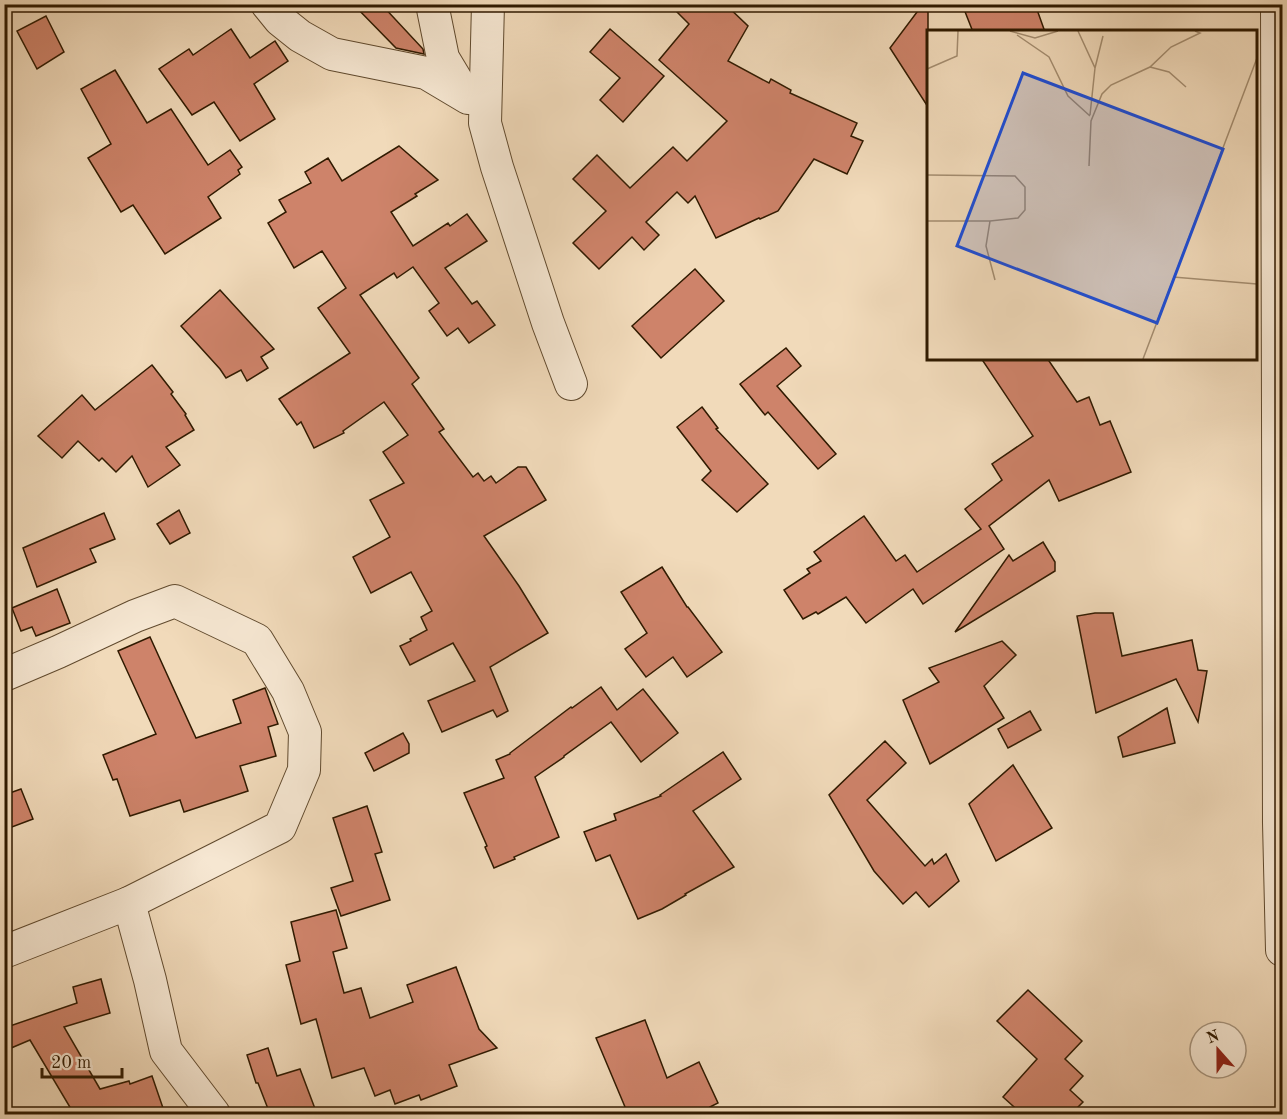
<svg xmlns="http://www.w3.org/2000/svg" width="1287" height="1119" viewBox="0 0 1287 1119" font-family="'Old Standard TT',serif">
	<rect width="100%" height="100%" fill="#f1daba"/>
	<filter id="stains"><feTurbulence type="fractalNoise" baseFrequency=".00333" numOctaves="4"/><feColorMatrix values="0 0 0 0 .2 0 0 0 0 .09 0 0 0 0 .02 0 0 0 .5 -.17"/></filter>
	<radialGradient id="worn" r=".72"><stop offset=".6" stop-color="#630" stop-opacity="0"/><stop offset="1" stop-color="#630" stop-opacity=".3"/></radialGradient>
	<g fill="#ce836a" stroke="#301a00" stroke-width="1.5">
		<path d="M353 4H381L423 49 424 54 396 48Z"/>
		<path d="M669 4H725L748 26 728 61 769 83 771 79 791 90 790 93 857 123 851 136 863 141 847 174 814 159 778 211 760 219 759 218 716 238 695 196 688 203 677 192 646 222 659 235 644 250 632 237 599 269 573 243 606 211 573 179 597 155 630 188 673 147 687 161 727 121 659 60 689 24Z"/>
		<path d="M923 4H928V107L890 48Z"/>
		<path d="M962 4H1035L1045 32H973Z"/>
		<path d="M46 16 64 52 37 69 17 31Z"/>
		<path d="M231 29 250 58 275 41 288 61 254 84 275 119 240 141 214 102 192 115 159 69 189 49 193 55Z"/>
		<path d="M610 29 664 76 623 122 600 100 620 78 590 52Z"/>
		<path d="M115 70 147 123 171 109 208 165 230 150 242 167 238 170 240 174 208 197 221 218 165 254 133 205 121 212 88 158 111 144 81 89Z"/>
		<path d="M399 146 438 180 415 194 417 196 391 212 413 246 448 223 450 226 467 214 487 241 445 268 472 304 477 301 495 325 469 343 458 328 447 336 429 311 439 303 413 267 397 278 394 273 360 295 419 378 412 384 444 429 439 432 473 477 478 473 484 481 491 476 496 483 518 467H526L546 500 484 536 519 586 548 633 490 667 508 711 497 717 493 710 442 732 428 701 475 681 453 643 410 665 400 646 411 641 410 639 427 630 421 617 432 611 411 572 371 593 353 557 390 537 370 500 404 483 383 452 408 435 384 402 343 431 344 433 314 448 301 422 297 425 279 399 350 353 318 308 346 288 322 251 294 268 268 223 286 212 279 200 311 183 305 172 328 158 342 181Z"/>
		<path d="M695 269 724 301 661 358 632 326Z"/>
		<path d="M220 290 274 349 261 357 268 368 247 381 241 370 226 378 220 369 181 326Z"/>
		<path d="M786 348 801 366 777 386 836 454 818 469 768 412 765 415 740 384Z"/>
		<path d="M981 358H1047L1077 402 1089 397 1100 425 1110 421 1131 472 1059 501 1049 480 989 526 1004 549 923 604 913 589 866 623 846 597 818 614 816 612 803 619 784 590 810 573 807 569 821 561 814 552 864 516 896 561 905 555 917 572 981 529 965 509 1002 480 992 464 1033 436Z"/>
		<path d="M152 365 173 392 171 394 186 414 185 415 194 430 166 447 180 465 148 487 132 456 116 472 102 458 99 461 78 441 62 458 38 436 82 395 95 410Z"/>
		<path d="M702 407 718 428 716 429 768 484 737 512 702 480 711 471 677 427Z"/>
		<path d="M179 510 190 533 170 544 157 524Z"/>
		<path d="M104 513 115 539 90 549 96 562 37 587 23 548Z"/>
		<path d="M1043 542 1055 562V571L955 632 1009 555 1013 561Z"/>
		<path d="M662 567 687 607H688L722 652 687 677 673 657 646 677 625 649 647 633 621 592Z"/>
		<path d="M57 589 70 623 36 636 32 627 21 631 12 608Z"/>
		<path d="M1095 613H1113L1122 656 1192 640 1198 670 1207 671 1198 722 1176 679 1096 713 1077 616Z"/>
		<path d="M150 637 196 738 241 723 233 700 265 688 278 724 268 727 276 756 240 766 248 791 184 812 180 800 130 816 117 779 113 780 103 755 156 734 118 651Z"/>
		<path d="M1002 641 1016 655 984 686 1004 718 930 764 903 700 939 682 929 668Z"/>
		<path d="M601 687 617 710 643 689 678 733 641 762 611 722 564 756V757L535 777 559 837 514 857 515 859 494 868 485 847 487 846 464 793 504 778 496 760 510 754V753L571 707 572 708Z"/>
		<path d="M1167 708 1175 743 1123 757 1118 737Z"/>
		<path d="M1030 711 1041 730 1008 748 998 729Z"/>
		<path d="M403 733 409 744V753L374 771 365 753Z"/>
		<path d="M885 741 906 763 867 800 925 866 932 859 934 864 946 854 959 881 929 907 916 892 903 904 874 871 829 795Z"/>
		<path d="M723 752 741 779 693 811 734 867 685 894 686 895 662 909 638 919 610 855 596 861 584 832 616 820 614 814 661 796 660 795Z"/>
		<path d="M1013 765 1052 828 996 861 969 804Z"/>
		<path d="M21 789 33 819 4 830V795Z"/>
		<path d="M367 806 382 852 375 854 390 900 341 916 331 888 353 881 333 818Z"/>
		<path d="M336 910 347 948 333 952 344 993 361 988 370 1018 413 1002 407 985 456 967 479 1029 497 1048 449 1065 457 1086 421 1100 419 1095 395 1104 390 1090 375 1096 364 1068 332 1078 316 1019 301 1024 286 965 300 961 291 922Z"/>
		<path d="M101 979 110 1013 64 1027 100 1089 129 1081 130 1084 152 1076 163 1108 145 1114H74L30 1040 4 1051V1028L77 1003 73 987Z"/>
		<path d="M1028 990 1082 1041 1065 1059 1083 1076 1070 1090 1083 1102 1071 1114H1022L1003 1097 1037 1059 997 1021Z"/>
		<path d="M645 1020 667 1078 699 1062 718 1103 710 1107 712 1114H628L596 1038Z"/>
		<path d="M268 1048 277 1076 300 1069 317 1114H270L258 1083H256L247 1055Z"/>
	</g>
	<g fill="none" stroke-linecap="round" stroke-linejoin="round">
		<defs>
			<g id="minor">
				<path d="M267 4 280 20 300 36 332 54 426 73 468 98"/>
				<path d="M432 4 443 58 464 93"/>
				<path d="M488 4 485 123 497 167 548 323 571 384"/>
				<path d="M1277 4 1279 823 1282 950"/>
				<path d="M4 675 58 652 135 616 175 601 257 640 288 691 305 732 304 770 280 827 129 903"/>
				<path d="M4 952 129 903 150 980 166 1051 214 1114"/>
			</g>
		</defs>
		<use href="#minor" stroke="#604a2e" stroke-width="34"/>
		<use href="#minor" stroke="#f6e7d2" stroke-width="32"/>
	</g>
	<g transform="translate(927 30)">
		<rect width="330" height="330" fill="#f1daba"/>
		<path fill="none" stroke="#a48d70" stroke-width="1.5" d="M83 1 108 8 131 1M151 1 168 38 163 85M90 5 122 27 141 66 163 86M223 37 242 42 259 57M168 38 176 6M0 39 30 26 31 1M162 136 164 91 175 64 184 55 223 37 244 17 273 3 268 1M0 145 88 146 98 157V180L91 188 63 191M0 191H63L59 216 68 250M246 247 330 254M216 329 330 28"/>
		<path fill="#1d4ed8" fill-opacity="0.15" stroke="#1d4ed8" stroke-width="3" d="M96 43 296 119 230 293 30 216Z"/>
		<rect width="330" height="330" fill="none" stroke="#301a00" stroke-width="3"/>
	</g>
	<rect width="1287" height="1119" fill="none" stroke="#f1daba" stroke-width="24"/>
	<rect x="6" y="6" width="1275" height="1107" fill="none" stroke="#301a00" stroke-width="3"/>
	<rect x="12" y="12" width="1263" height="1095" fill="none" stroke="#301a00" stroke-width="1.5"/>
	<g transform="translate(1218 1050) rotate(339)"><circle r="28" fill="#f6e7d2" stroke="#a7957e" stroke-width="1.5"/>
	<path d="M0-4.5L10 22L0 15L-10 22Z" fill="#8f2418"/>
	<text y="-9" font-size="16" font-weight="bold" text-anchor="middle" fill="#301a00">N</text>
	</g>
	<path d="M42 1068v9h80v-9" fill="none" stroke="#301a00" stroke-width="3"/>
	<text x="51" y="1068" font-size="18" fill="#301a00" stroke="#f6e7d2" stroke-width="4.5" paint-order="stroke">20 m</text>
	<rect width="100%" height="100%" filter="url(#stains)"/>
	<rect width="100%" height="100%" fill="url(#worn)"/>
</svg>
